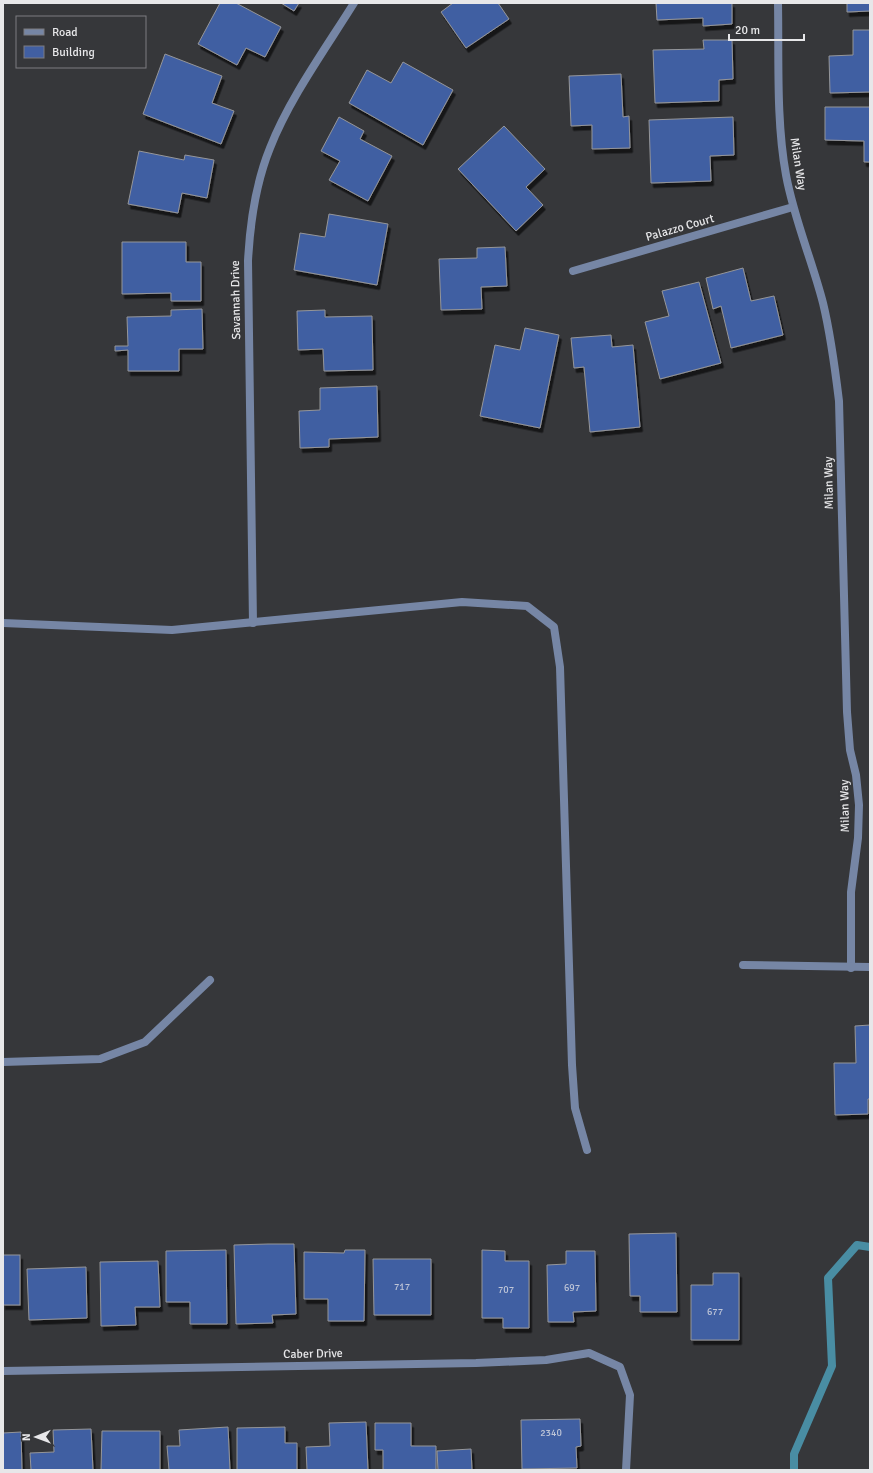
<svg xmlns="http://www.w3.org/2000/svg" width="873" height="1473" viewBox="0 0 873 1473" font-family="Signika,sans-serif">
	<defs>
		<filter id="shadow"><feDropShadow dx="2.5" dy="4.5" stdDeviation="0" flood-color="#0009"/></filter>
	</defs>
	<rect width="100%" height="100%" fill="#36373a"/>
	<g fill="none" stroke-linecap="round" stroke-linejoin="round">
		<path stroke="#498da3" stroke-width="8" d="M794 1470V1454L832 1366 828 1278 857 1245 870 1247"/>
	</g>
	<g fill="#415fa2" stroke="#959699" filter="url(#shadow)">
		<path d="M220 3H236L281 27 265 57 246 48 237 65 198 44Z"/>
		<path d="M281 3H299L294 11Z"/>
		<path d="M453 3H498L509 19 466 48 441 12Z"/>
		<path d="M656 3H732V24L703 26V18L657 20Z"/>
		<path d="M847 3H870V11L847 12Z"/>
		<path d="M853 30H870V92L830 93 829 56 853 55Z"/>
		<path d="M703 40H732L733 79 719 80V101L655 103 653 50 704 49Z"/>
		<path d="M165 54 222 76 212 103 234 111 221 144 143 114Z"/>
		<path d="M403 62 453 90 423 145 349 103 367 70 391 83Z"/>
		<path d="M621 74 623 117 629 116 630 148 592 149V125L571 126 569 76Z"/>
		<path d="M825 107H870V162H864V141L825 140Z"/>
		<path d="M339 117 364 131 360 139 392 156 368 201 329 180 340 161 321 151Z"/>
		<path d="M733 117 734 155 710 156 711 181 651 183 649 120Z"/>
		<path d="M504 126 545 169 526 187 543 205 516 231 458 169Z"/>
		<path d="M139 151 184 160 185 155 214 160 207 198 182 193 178 213 128 204Z"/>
		<path d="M329 214 388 224 377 285 294 270 300 233 325 237Z"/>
		<path d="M122 242H186V262H201V301H171V293L122 294Z"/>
		<path d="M505 247 507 286 481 287 482 309 441 310 439 259 477 258V248Z"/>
		<path d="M743 268 751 301 774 296 783 335 731 348 721 306 713 309 706 278Z"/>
		<path d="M699 282 721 363 660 379 645 322 669 316 662 291Z"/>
		<path d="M202 309 203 349H179V371H128V350L115 351V346H128L127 317 171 316V310Z"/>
		<path d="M325 310V317L372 316 373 370 324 371 323 349 298 350 297 311Z"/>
		<path d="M525 328 559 335 540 428 480 416 495 345 520 350Z"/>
		<path d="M611 335 612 347 633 345 640 427 590 432 584 367 574 368 571 338Z"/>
		<path d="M377 386 378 437 329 439V447L300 448 299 411 320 410V388Z"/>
		<path d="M870 1025V1099H868V1114L835 1115 834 1063H856L855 1026Z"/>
		<path d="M676 1233 677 1312H640V1296H630L629 1234Z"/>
		<path d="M268 1244H294L296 1314 272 1315 273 1323 236 1324 234 1245Z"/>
		<path d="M226 1250 227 1324H190V1302H166V1251Z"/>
		<path d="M345 1250H365L364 1321H328V1299H304V1252L344 1253Z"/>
		<path d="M482 1250 505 1251V1261H529V1328H503V1318H482Z"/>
		<path d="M566 1251H595L596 1311 573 1312 574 1322H548L547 1265 566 1264Z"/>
		<rect x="3" y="1255" width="17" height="50"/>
		<path d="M373 1259H431V1315H374Z"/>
		<path d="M158 1261 160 1307H135L136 1325 101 1326 100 1262Z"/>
		<path d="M86 1267 87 1318 29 1320 27 1269Z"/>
		<path d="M713 1273H739V1340H691V1285H713Z"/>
		<path d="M580 1419 581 1446 576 1447 577 1468 522 1469 521 1420Z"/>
		<path d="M366 1422 368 1470H307L306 1447 330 1446 329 1423Z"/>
		<path d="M375 1423H411V1446H436V1470H383V1450H375Z"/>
		<path d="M228 1427 230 1470H169L167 1446H180L179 1430Z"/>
		<path d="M285 1427V1443H297V1470H237V1428Z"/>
		<path d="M91 1429 93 1470H31L30 1453 54 1452 53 1430Z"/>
		<path d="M102 1431H160V1470H101Z"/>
		<path d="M21 1432 22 1470H3V1433Z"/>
		<path d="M471 1449 472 1470H438L437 1451Z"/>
	</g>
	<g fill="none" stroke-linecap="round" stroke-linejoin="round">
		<g stroke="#7686a5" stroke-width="8">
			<path d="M778 3C779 58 776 121 786 175 794 219 812 260 823 303 831 336 835 368 839 401L847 712 850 750 856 775 859 805 858 838 851 892V968"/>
			<path d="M573 271 793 207"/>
			<path d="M3 623 172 630 462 602 527 606 554 627 560 667 572 1065 575 1108 587 1150"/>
			<path d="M253 623 248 261C250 223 255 185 270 148 289 99 326 48 354 3"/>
			<path d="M743 965 870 967"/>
			<path d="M3 1062 100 1059 145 1042 210 980"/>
			<path d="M3 1371 476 1363 546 1360 589 1353 620 1367 630 1395 626 1470"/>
		</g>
	</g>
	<g text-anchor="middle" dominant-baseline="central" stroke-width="3" stroke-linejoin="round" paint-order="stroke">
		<g font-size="10" fill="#bec5d7">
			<text x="402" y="1287">717</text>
			<text x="572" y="1288">697</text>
			<text x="506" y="1290">707</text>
			<text x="715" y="1312">677</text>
			<text x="551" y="1433">2340</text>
		</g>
		<g font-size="12" fill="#e7e7e9" stroke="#36373a">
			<text transform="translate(798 164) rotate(81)">Milan Way</text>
			<text transform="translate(680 228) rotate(-16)">Palazzo Court</text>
			<text transform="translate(236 300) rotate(-91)">Savannah Drive</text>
			<text transform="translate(829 483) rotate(-91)">Milan Way</text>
			<text transform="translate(845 806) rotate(-91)">Milan Way</text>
			<text transform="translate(313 1354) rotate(-1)">Caber Drive</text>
		</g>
	</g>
	<rect width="873" height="1473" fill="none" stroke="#e7e7e9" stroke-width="8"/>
	<rect x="16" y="16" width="130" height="52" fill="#36373a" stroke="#7d7d80"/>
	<rect x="24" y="29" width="20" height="6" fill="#7686a5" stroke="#7d7d80"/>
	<text x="52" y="36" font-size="12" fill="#e7e7e9">Road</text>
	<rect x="24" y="46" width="20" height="12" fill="#415fa2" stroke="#7d7d80"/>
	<text x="52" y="56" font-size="12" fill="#e7e7e9">Building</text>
	<g transform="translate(36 1437) rotate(269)" stroke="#36373a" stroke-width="3" paint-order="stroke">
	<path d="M0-3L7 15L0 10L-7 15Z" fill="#e7e7e9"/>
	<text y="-6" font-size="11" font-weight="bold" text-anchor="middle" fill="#e7e7e9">N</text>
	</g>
	<path d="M729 34v6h75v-6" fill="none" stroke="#e7e7e9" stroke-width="2"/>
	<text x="735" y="34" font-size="12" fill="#e7e7e9" stroke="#36373a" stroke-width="3" paint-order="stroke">20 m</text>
</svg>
